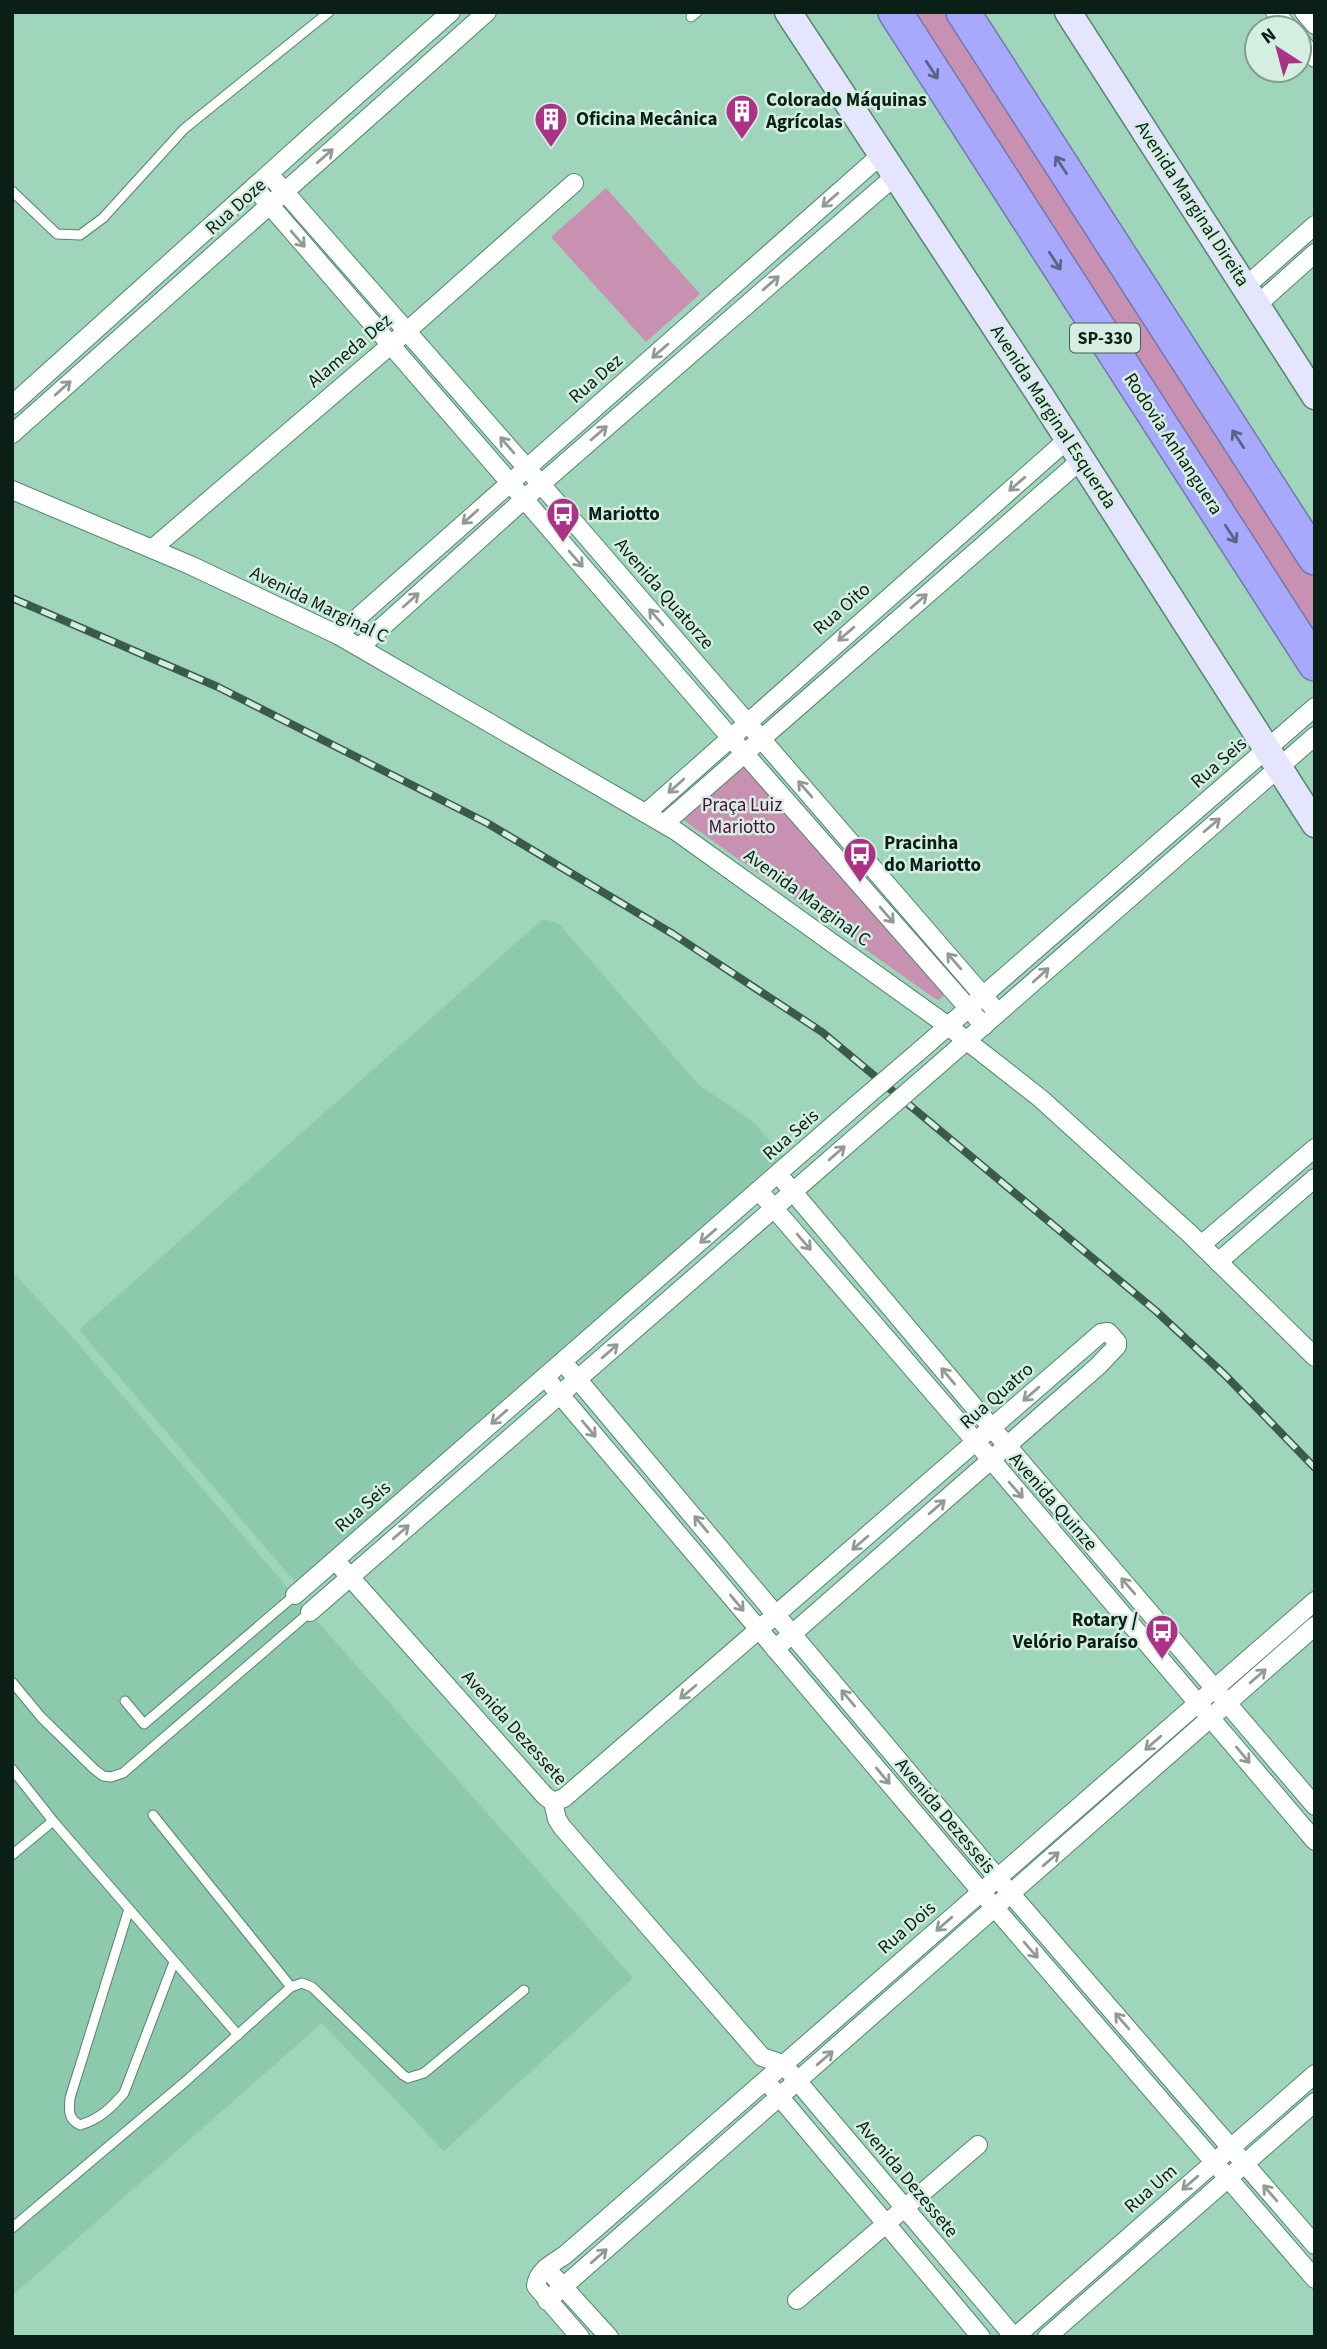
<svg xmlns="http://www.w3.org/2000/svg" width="1327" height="2349" viewBox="0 0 1327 2349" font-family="'Source Sans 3',sans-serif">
	<rect width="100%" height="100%" fill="#9fd5ba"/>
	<g fill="#8dcaad">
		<path d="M543 919 558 923 699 1085 752 1121 790 1163 301 1589 79 1330Z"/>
		<path d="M12 1271 67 1331 294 1595 633 1978 444 2151 322 2023 12 2296Z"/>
	</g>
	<g fill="#c891b2">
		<path d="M908 12H949L1315 579V642Z"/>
		<path d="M606 188 700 294 646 342 551 237Z"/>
		<path d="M746 761 944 996 938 1000 931 996 682 819Z"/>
	</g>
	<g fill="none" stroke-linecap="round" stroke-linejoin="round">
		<defs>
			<g id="lane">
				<path d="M691 17 697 12"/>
				<path d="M12 191 57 234 80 235 103 218 184 129 329 12"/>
				<path d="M12 1682 41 1717 94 1769 103 1776 111 1777 123 1773 310 1612"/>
				<path d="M125 1701 144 1724 295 1595"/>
				<path d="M12 1769 53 1821 238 2035"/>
				<path d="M153 1815 291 1987"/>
				<path d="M12 1855 53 1821"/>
				<path d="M129 1909 70 2098C69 2111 68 2119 80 2125 100 2119 111 2108 124 2093L174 1962"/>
				<path d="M12 2228 186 2081 291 1987 302 1983 312 1987 403 2075 408 2078 424 2073 524 1990"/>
			</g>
			<g id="street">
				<path d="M1275 12 1289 28"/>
				<path d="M1304 12 1315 25"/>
				<path d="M1299 40 1315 58"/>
				<path d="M269 174 574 522 998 1013"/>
				<path d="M254 187 730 737 984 1026"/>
				<path d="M1245 287 1315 225"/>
				<path d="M1257 305 1315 253"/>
				<path d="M12 405 313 134 451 12"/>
				<path d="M12 434 487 12"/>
				<path d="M12 490 190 565 338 635 676 831 948 1026 1040 1098 1189 1233 1315 1357"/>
				<path d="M152 549 407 331 574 183"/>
				<path d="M338 635 881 155"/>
				<path d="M361 646 541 484 895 176"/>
				<path d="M646 813 1068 439"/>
				<path d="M665 823 1081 460"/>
				<path d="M917 1053 1315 707"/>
				<path d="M934 1069 1315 736"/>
				<path d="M778 1174 992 1428 1315 1806"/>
				<path d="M759 1191 976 1442 1315 1841"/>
				<path d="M1201 1245 1315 1148"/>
				<path d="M1218 1262 1315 1178"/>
				<path d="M563 1362 1011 1894 1315 2245"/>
				<path d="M545 1377 995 1908 1315 2279"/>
				<path d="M342 1568 545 1796 553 1802"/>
				<path d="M295 1595 862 1100"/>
				<path d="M310 1612 880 1116"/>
				<path d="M553 1802 564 1798 1101 1333 1108 1332 1117 1342V1346L1098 1366 775 1649"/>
				<path d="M553 1802 557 1819 562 1827 762 2057 783 2064 1014 2337"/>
				<path d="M773 2089 981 2337"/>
				<path d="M546 2268 609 2337"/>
				<path d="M797 2300 978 2145"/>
				<path d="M547 2301 1315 1626"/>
				<path d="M580 2337 536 2286C537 2271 553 2263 565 2255L1315 1601"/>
				<path d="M1015 2337 1315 2074"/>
				<path d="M1047 2337 1315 2102"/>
			</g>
			<g id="secondary">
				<path d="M788 12 1040 395 1315 824"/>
				<path d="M1068 12 1315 396"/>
			</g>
			<g id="highway">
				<path d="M895 12 1315 664"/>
				<path d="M963 12 1315 558"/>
			</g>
		</defs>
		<use href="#lane" stroke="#52856d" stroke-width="11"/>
		<use href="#street" stroke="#52856d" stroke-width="20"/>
		<use href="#secondary" stroke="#52856d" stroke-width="29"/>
		<use href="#highway" stroke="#7179ac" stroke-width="36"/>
		<use href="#lane" stroke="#fff" stroke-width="9"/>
		<use href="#street" stroke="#fff" stroke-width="18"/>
		<use href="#secondary" stroke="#e5e5fe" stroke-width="26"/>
		<use href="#highway" stroke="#a8a9fd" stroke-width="33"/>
		<defs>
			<path id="rail" d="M12 598 218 687 487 823 673 934 822 1032 1156 1311 1225 1375 1315 1468"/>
		</defs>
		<use href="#rail" stroke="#3a5a4b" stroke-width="8"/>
		<use href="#rail" stroke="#d4efe1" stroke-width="5" stroke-dasharray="16" stroke-linecap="butt"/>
		<defs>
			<g id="street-bridge">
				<path d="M862 1100 917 1053"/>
				<path d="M880 1116 934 1069"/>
			</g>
		</defs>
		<use href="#street-bridge" stroke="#52856d" stroke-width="20" stroke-linecap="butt"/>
		<use href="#street-bridge" stroke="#fff" stroke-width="18"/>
	</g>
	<defs><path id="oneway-shaft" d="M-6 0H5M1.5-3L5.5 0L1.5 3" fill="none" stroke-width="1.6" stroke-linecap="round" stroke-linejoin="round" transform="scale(1.75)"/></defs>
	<g stroke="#59648a">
		<use href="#oneway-shaft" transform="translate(932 70) rotate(57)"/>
		<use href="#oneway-shaft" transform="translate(1061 165) rotate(-123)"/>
		<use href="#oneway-shaft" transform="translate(1055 261) rotate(57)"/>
		<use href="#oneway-shaft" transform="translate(1238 439) rotate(-123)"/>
		<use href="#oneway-shaft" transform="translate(1231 534) rotate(57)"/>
	</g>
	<g stroke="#919a96">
		<use href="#oneway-shaft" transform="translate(325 156) rotate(-41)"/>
		<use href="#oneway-shaft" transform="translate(830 200) rotate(139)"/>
		<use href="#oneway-shaft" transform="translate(298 239) rotate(49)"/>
		<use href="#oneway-shaft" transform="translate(771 283) rotate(-41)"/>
		<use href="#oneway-shaft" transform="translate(660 351) rotate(139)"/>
		<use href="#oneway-shaft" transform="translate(63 388) rotate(-42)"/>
		<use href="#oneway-shaft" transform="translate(599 433) rotate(-41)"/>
		<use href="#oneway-shaft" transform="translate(507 445) rotate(-131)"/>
		<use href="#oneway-shaft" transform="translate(1017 484) rotate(139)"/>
		<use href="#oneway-shaft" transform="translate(470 517) rotate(138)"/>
		<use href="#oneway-shaft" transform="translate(576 559) rotate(49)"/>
		<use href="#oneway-shaft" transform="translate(411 600) rotate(-42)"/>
		<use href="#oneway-shaft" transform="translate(919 601) rotate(-41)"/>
		<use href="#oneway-shaft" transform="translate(656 617) rotate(-131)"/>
		<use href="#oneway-shaft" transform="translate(846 634) rotate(139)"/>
		<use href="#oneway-shaft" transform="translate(676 786) rotate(138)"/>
		<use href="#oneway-shaft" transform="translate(805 789) rotate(-131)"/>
		<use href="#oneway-shaft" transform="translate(1212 825) rotate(-40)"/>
		<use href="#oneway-shaft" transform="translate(887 915) rotate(49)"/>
		<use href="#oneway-shaft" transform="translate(954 961) rotate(-131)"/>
		<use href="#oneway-shaft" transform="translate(1041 975) rotate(-42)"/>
		<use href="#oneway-shaft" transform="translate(837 1153) rotate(-41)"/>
		<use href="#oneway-shaft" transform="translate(708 1236) rotate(139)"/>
		<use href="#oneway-shaft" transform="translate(804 1242) rotate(49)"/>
		<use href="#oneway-shaft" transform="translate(610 1351) rotate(-41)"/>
		<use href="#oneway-shaft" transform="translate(948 1376) rotate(-130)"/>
		<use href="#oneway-shaft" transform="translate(1031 1394) rotate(139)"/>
		<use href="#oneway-shaft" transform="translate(499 1417) rotate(139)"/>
		<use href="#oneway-shaft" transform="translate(589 1429) rotate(50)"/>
		<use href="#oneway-shaft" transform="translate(1016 1490) rotate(49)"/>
		<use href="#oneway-shaft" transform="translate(937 1507) rotate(-41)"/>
		<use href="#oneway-shaft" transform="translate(701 1524) rotate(-130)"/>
		<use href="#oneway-shaft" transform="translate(401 1532) rotate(-41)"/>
		<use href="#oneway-shaft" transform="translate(860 1543) rotate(139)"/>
		<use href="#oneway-shaft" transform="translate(1128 1586) rotate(-131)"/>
		<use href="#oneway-shaft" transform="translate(737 1603) rotate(50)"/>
		<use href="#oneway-shaft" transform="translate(1258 1676) rotate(-41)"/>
		<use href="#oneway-shaft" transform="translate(688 1692) rotate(140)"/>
		<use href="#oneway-shaft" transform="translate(848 1698) rotate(-130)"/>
		<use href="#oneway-shaft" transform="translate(1153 1743) rotate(139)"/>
		<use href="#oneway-shaft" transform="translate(1243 1755) rotate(50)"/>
		<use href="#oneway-shaft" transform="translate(883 1776) rotate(50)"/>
		<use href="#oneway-shaft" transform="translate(1051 1859) rotate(-41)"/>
		<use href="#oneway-shaft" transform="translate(944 1924) rotate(139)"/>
		<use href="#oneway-shaft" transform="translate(1031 1950) rotate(49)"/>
		<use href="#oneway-shaft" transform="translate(1122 2021) rotate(-131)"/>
		<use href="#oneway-shaft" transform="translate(825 2058) rotate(-41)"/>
		<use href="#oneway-shaft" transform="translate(1190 2183) rotate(139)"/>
		<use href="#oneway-shaft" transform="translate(1270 2193) rotate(-131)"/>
		<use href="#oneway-shaft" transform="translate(599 2256) rotate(-41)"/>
	</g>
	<defs>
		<symbol id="building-pin" viewBox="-11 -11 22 30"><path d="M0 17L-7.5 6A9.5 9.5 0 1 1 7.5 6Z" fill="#ac3286" stroke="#d4efe1"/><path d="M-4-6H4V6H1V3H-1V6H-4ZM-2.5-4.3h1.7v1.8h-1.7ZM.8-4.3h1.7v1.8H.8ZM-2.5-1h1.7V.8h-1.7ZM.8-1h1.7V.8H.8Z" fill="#fff"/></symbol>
		<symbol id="bus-pin" viewBox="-11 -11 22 30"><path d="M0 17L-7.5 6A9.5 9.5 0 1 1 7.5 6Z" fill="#ac3286" stroke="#d4efe1"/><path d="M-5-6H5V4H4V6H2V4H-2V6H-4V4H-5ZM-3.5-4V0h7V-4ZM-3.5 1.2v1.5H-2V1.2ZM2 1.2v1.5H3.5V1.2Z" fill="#fff"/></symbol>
	</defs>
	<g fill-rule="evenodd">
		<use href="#building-pin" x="723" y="92" width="38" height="52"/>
		<use href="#building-pin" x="532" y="100" width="38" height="52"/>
		<use href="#bus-pin" x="544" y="495" width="38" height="52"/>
		<use href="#bus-pin" x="841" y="835" width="38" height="52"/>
		<use href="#bus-pin" x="1143" y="1612" width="38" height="52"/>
	</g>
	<g text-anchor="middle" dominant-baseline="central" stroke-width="5" stroke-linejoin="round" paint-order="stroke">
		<rect fill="#d4efe1" stroke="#475d53" stroke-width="2" x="1070" y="323.5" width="70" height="29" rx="5"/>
		<g font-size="18" font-weight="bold" fill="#0a1f16">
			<text x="1105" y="338">SP-330</text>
		</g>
		<g font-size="19" font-weight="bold" fill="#0a1f16" stroke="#d4efe1" text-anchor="start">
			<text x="766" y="100">Colorado Máquinas<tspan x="766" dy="22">Agrícolas</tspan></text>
			<text x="576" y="119">Oficina Mecânica</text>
			<text x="588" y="514">Mariotto</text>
			<text x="884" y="843">Pracinha<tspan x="884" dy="22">do Mariotto</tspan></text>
			<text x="1138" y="1620" text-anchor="end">Rotary /<tspan x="1138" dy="22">Velório Paraíso</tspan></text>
		</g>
		<g font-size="19" fill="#0a1f16" stroke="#d4efe1">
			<text transform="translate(1192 204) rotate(57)">Avenida Marginal Direita</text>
			<text transform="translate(236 207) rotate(-42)">Rua Doze</text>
			<text transform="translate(350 351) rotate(-40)">Alameda Dez</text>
			<text transform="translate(596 379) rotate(-41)">Rua Dez</text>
			<text transform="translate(1053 417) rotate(57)">Avenida Marginal Esquerda</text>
			<text transform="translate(1173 444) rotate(57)">Rodovia Anhanguera</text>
			<text transform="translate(664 594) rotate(49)">Avenida Quatorze</text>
			<text transform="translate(319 605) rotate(26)">Avenida Marginal C</text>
			<text transform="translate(842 609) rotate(-41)">Rua Oito</text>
			<text transform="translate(1219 763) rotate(-41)">Rua Seis</text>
			<text transform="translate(807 898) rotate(36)">Avenida Marginal C</text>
			<text transform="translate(791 1135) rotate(-41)">Rua Seis</text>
			<text transform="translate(997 1396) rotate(-41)">Rua Quatro</text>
			<text transform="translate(1053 1502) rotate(49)">Avenida Quinze</text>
			<text transform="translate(363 1507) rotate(-41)">Rua Seis</text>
			<text transform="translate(514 1728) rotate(48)">Avenida Dezessete</text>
			<text transform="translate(945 1816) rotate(50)">Avenida Dezesseis</text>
			<text transform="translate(907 1928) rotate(-41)">Rua Dois</text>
			<text transform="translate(907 2179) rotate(50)">Avenida Dezessete</text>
			<text transform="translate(1151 2189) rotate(-41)">Rua Um</text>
		</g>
		<g font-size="19" fill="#510a3c" stroke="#d4efe1">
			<text x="742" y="805">Praça Luiz<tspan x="742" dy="22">Mariotto</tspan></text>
		</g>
	</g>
	<rect width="1327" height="2349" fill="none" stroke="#0a1f16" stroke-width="28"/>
	<g transform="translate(1278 49) rotate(324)"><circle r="33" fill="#d4efe1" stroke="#839c90" stroke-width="2"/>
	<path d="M0-5L12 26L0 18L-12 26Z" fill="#ac3286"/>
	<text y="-10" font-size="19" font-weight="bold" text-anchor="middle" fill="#0a1f16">N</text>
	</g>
</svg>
